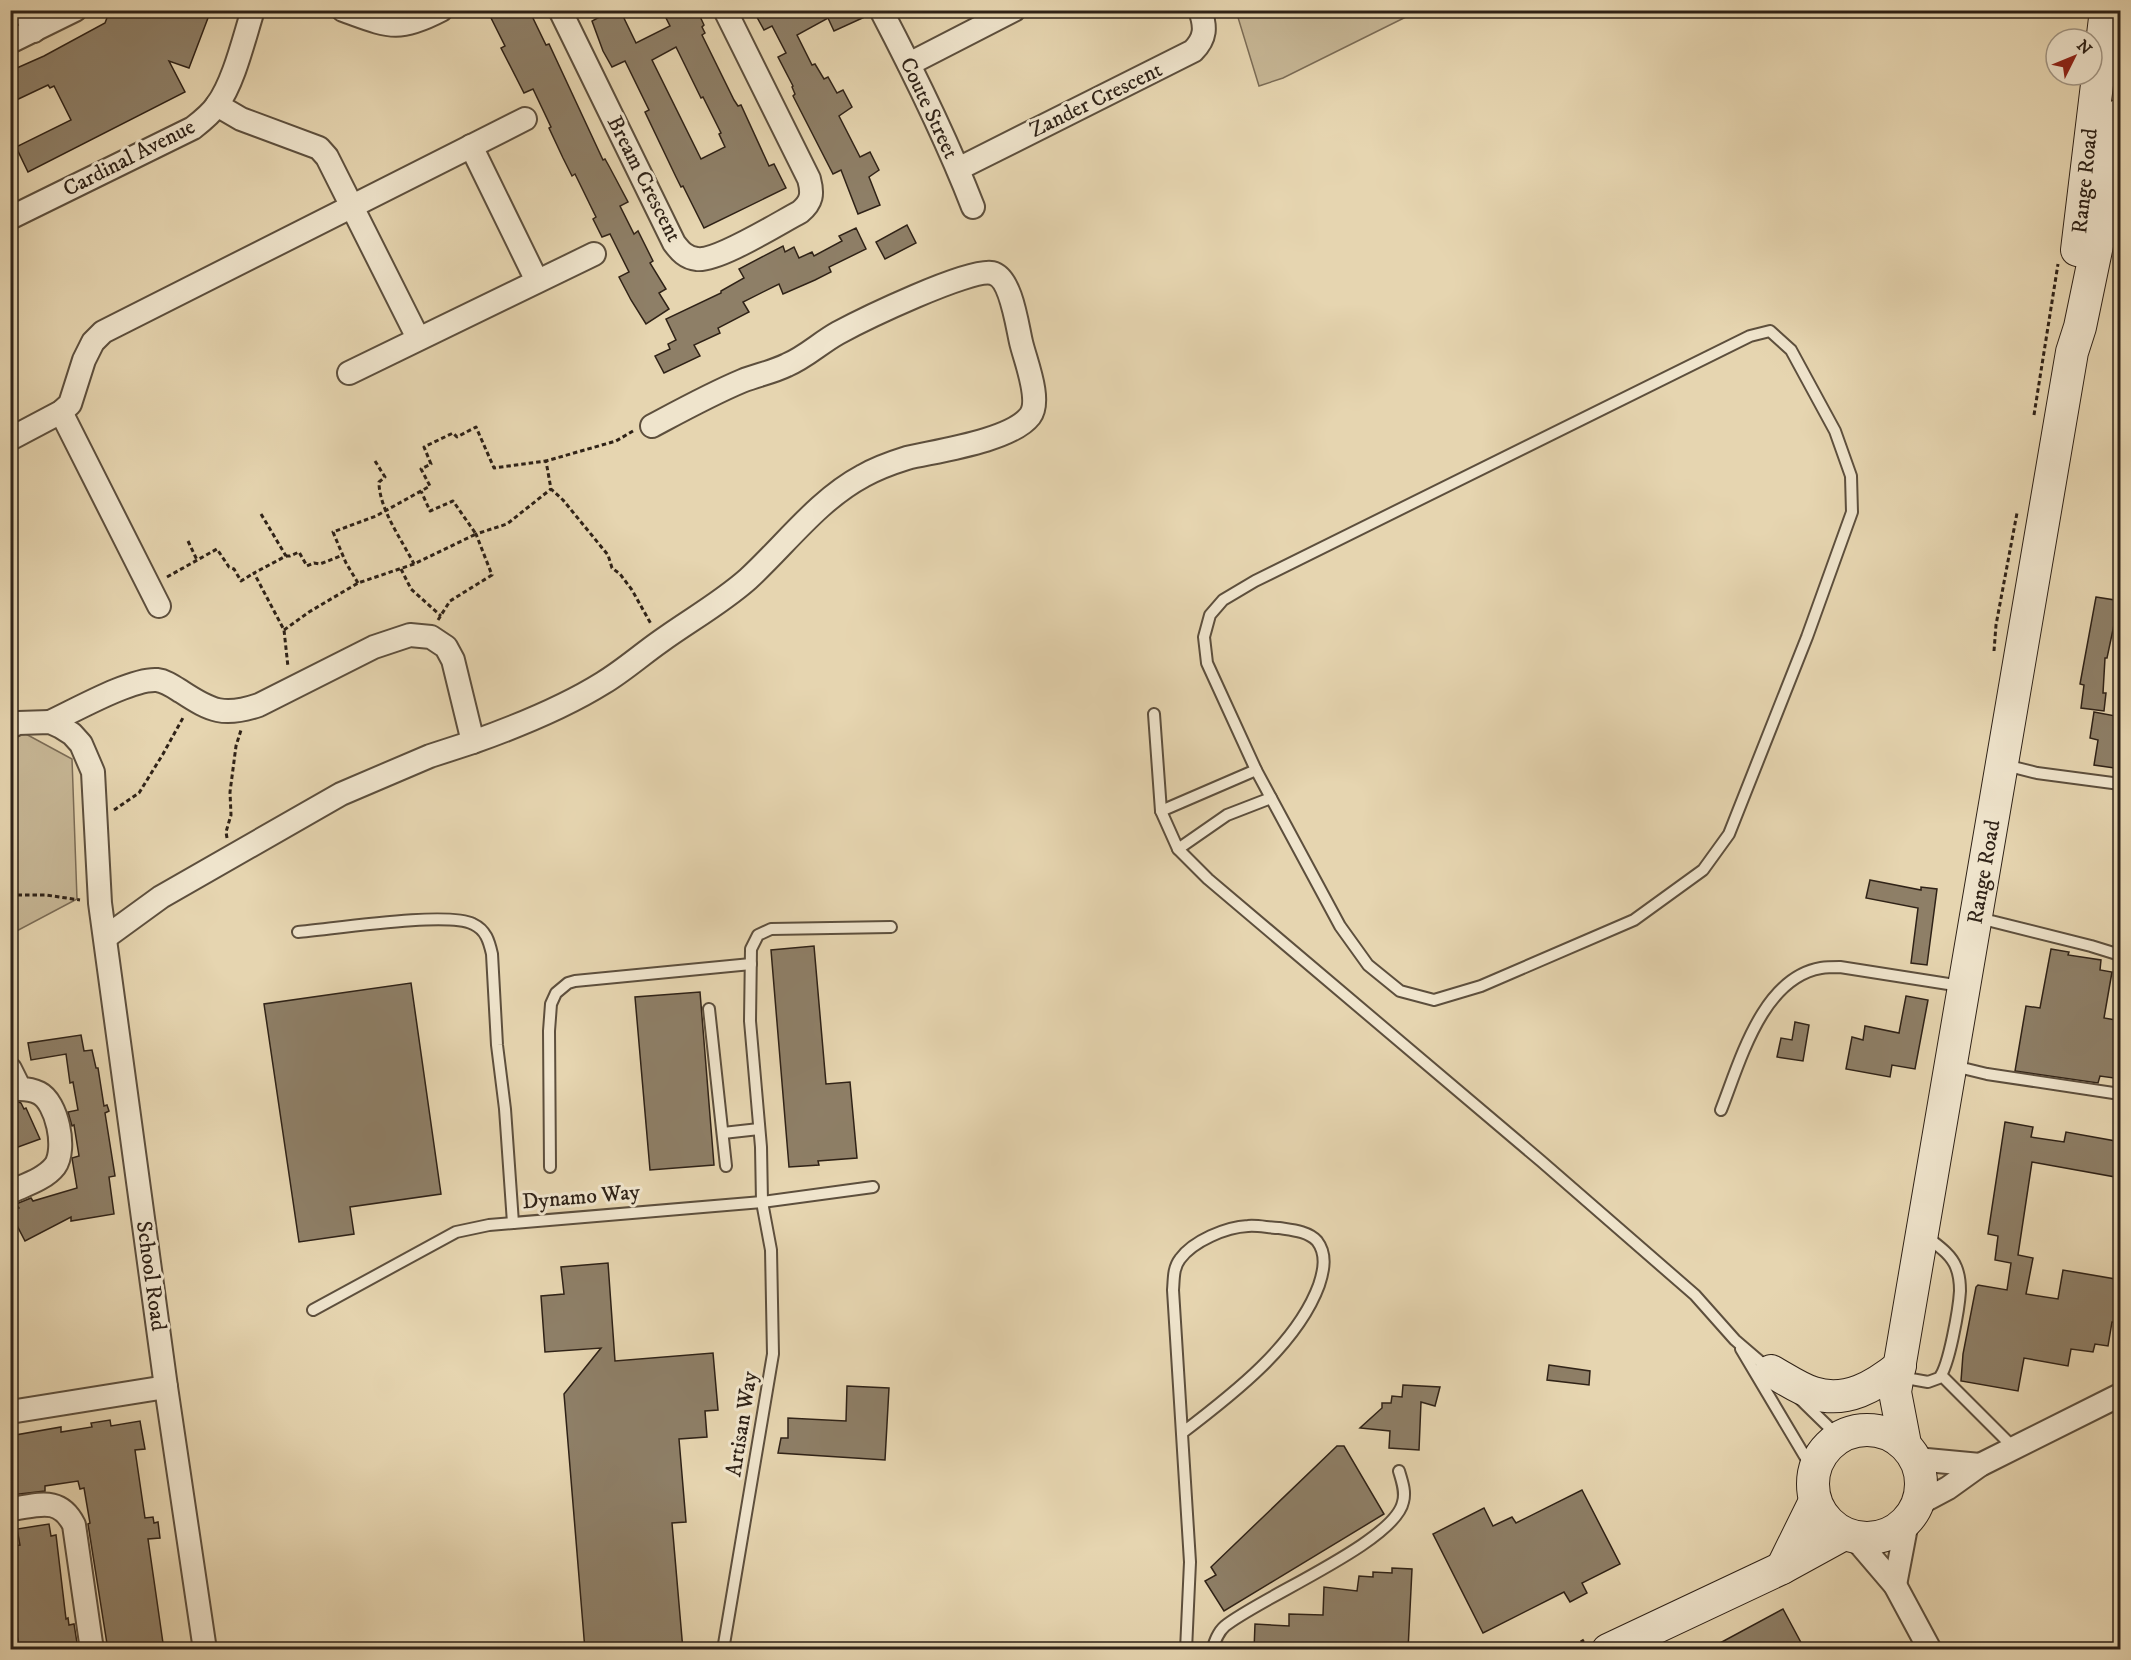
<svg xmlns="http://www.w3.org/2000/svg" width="2131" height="1660" viewBox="0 0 2131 1660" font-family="'IM FELL DW Pica',serif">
	<rect width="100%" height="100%" fill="#e6d5b0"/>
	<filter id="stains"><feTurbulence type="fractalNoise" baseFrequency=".00333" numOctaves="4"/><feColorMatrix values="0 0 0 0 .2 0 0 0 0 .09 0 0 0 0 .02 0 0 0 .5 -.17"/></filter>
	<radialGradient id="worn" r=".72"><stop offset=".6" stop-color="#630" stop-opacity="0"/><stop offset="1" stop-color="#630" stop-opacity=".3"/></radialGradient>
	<g fill="#c7b796" stroke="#7b6c56" stroke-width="1.5">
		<path d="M1236 11V10L1418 11 1283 78 1259 86Z"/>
		<path d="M24 733 72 759 77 899 11 934V740Z"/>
	</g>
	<g fill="#8e7f67" stroke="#2f2217" stroke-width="1.5" fill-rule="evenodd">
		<path d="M110 10H211L189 68 169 61 185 92 28 172 16 147 71 120 54 86 50 88 48 85 10 103V71L44 56 105 23Z"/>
		<path d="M487 10H529L546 45 549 44 603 160 605 159 610 168 628 202 620 206 634 234 638 231 653 261 650 263 666 289 659 293 669 309 646 324 631 300 619 277 629 272 610 234 602 237 593 219 596 217 575 174 572 176 563 158 549 128 551 127 533 89 524 93 501 48 505 46Z"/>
		<path d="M612 10H620L636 43 670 26 662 10H697L704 25 702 27 705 33 702 35 734 100 738 106 741 105 769 166 774 164 786 188 704 228 683 186 681 187 676 177 645 112 649 110 625 61 612 67 603 51 592 21ZM676 47 701 98 703 97 721 133 719 134 725 147 701 159 652 60Z"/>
		<path d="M753 10H868L869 15 834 31 828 18 797 35 812 65 815 64 824 79 828 77 837 93 843 90 852 107 839 116 860 157 870 152 879 170 869 177 880 205 858 214 841 170 833 174 793 96 795 94 792 87 793 86 778 57 786 53 772 26 764 30Z"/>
		<path d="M907 225 916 243 885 259 876 242Z"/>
		<path d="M856 228 866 249 829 267 831 272 815 280 783 294 779 284 743 302 749 312 718 328 720 333 694 345 700 356 664 373 655 356 670 349 668 344 676 340 666 319 721 293V291L744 278 739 269 783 246 785 252 794 247 799 258 812 252 814 256 842 241 839 236Z"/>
		<path d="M2096 597 2121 601V620H2115L2107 658H2105L2103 693H2106L2104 711 2081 708 2084 685 2080 684Z"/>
		<path d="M2094 712 2121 717V769L2094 765 2098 740 2090 738Z"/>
		<path d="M1870 880 1921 890V887L1937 889 1927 965 1911 963 1918 908 1866 898Z"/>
		<path d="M814 946 826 1084 850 1082 857 1158 818 1161 819 1165 789 1167 771 950Z"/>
		<path d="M2051 949 2069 952 2068 955 2101 960 2100 970 2112 972 2104 1018 2121 1021V1079L2100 1076 2098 1083 2015 1071 2026 1006 2040 1008Z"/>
		<path d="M411 983 441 1194 350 1207 354 1234 299 1242 264 1004Z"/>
		<path d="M700 992 714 1165 650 1170 635 997Z"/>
		<path d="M1906 996 1928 1000 1915 1069 1892 1065 1890 1077 1846 1069 1852 1037 1863 1040 1865 1026 1899 1033Z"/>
		<path d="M1795 1022 1809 1025 1803 1061 1777 1057 1781 1038 1792 1040Z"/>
		<path d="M81 1035 84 1051 92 1050 96 1068H98L104 1106 107 1105 109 1111 105 1113 115 1176 109 1177 114 1214 71 1221V1217L25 1241 10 1212 19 1208 16 1204 31 1198 33 1201 77 1188 72 1158 79 1156 74 1125 72 1126 68 1112 78 1110 73 1082 70 1083 66 1054 31 1060 28 1043Z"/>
		<path d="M10 1098 21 1103 24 1109 26 1108 40 1139 10 1150Z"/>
		<path d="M2005 1122 2033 1127 2031 1137 2064 1142 2066 1132 2121 1142V1178L2032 1162 2018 1255 2033 1258 2026 1294 2058 1299 2063 1270 2121 1280V1323L2112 1322 2108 1346 2095 1344 2093 1352 2071 1349 2068 1366 2024 1358 2018 1391 1961 1381 1963 1354 1976 1287 1978 1285 2007 1290 2011 1263 1995 1260 1998 1236 1988 1234Z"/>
		<path d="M608 1263 615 1361 713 1353 718 1410 705 1411 707 1437 679 1439 686 1522 672 1523 683 1650H585L564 1394 601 1348 545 1352 541 1296 564 1294 561 1267Z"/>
		<path d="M1549 1365 1590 1371 1589 1385 1547 1380Z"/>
		<path d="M1403 1385 1440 1387 1435 1406 1421 1402 1419 1450 1389 1448 1390 1431 1360 1428 1382 1408V1403H1391L1392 1396 1402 1397Z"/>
		<path d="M847 1386 889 1388 885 1460 778 1453 781 1438H788V1418L846 1421Z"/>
		<path d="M110 1420 111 1426 140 1421 145 1449 135 1450 145 1518 153 1517 154 1523 158 1522 160 1538 148 1539 164 1650H108L88 1524 90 1523 84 1488 80 1489 78 1481 45 1486V1491L11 1495 10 1436 61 1427V1432L92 1427 91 1423Z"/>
		<path d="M1337 1446H1344L1384 1514 1224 1611 1205 1581 1216 1575 1211 1567Z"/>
		<path d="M1582 1490 1620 1564 1582 1583 1587 1593 1570 1602 1564 1592 1483 1633 1433 1534 1484 1508 1493 1526 1512 1517 1516 1523Z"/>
		<path d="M49 1524 51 1536 56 1535 66 1619 68 1618 69 1625 74 1624 77 1643H72L73 1650H20L16 1631H10L12 1546 20 1545 17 1529Z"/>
		<path d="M1392 1568 1412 1569 1408 1650H1254L1255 1624 1289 1626V1614L1323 1615 1324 1587 1357 1591 1359 1576 1373 1577V1572L1392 1573Z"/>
		<path d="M1783 1609 1805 1650H1707Z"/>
	</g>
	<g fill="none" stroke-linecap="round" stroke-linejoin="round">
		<defs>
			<g id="lane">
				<path d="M1770 331 1791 350 1835 431 1851 476 1852 512 1807 637 1729 834 1703 870 1634 920 1481 986 1434 1000 1400 991 1368 965 1340 926 1256 770 1207 663 1204 637 1210 615 1223 600 1255 581 1750 336Z"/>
				<path d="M1154 714 1161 811 1178 849 1208 879 1541 1161 1695 1295 1735 1340 1770 1370"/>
				<path d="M2005 765 2037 773 2120 784"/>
				<path d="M1161 811 1256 770"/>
				<path d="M1178 849 1227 815 1271 798"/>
				<path d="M1979 918 2091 946 2120 955"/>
				<path d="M298 932C333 929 447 911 473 924 486 930 489 941 492 954L497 1045 505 1109 513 1223"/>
				<path d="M709 1009 726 1166"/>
				<path d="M1954 1066 1987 1074 2120 1094"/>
				<path d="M1721 1110C1740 1062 1762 978 1821 968 1827 967 1834 967 1840 967L1961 986"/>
				<path d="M723 1133 759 1129"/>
				<path d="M550 1167 549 1031 551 1004 556 993 568 983 575 981 751 964"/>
				<path d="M313 1310 456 1232 489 1225 762 1202 873 1187"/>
				<path d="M1741 1349 1813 1470"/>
				<path d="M1942 1376 2014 1448"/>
				<path d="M1900 1377 1928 1382 1939 1378C1949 1367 1959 1308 1960 1291 1960 1283 1959 1274 1956 1267 1951 1254 1937 1245 1927 1237"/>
				<path d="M1800 1399 1839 1437"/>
				<path d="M1182 1433C1232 1395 1297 1345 1319 1285 1324 1270 1327 1254 1317 1241 1308 1231 1292 1230 1279 1228 1269 1228 1258 1225 1248 1226 1226 1227 1193 1241 1180 1259 1173 1268 1174 1279 1173 1290L1190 1562 1186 1650"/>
				<path d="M723 1650 773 1354 771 1250 762 1202 761 1147 750 1021 751 949 758 935 771 929 891 927"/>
				<path d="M1212 1650C1215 1641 1218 1632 1225 1626 1259 1598 1395 1542 1403 1502 1406 1492 1402 1481 1399 1471"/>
			</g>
			<g id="street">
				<path d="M24 10 34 31"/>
				<path d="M343 10C388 26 397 33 441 10"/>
				<path d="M560 10 674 243C680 251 686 258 697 259 717 262 779 223 800 212 812 202 813 194 809 179L725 10"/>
				<path d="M881 10C915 75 947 140 973 207"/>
				<path d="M10 42 75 10"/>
				<path d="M909 64 1014 10"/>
				<path d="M217 105 241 119 319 148 327 157 418 338"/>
				<path d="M471 146 537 281"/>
				<path d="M958 169 1193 51C1206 38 1206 27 1200 10"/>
				<path d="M10 218 193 128C202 121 211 114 217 105 234 82 244 38 253 10"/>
				<path d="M349 373 594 254"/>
				<path d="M61 412 159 606"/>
				<path d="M10 439 61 412 70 404 84 360 93 342 103 332 525 119"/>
				<path d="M50 722C74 711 132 678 157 680 166 681 174 687 182 692 211 711 224 717 259 705L374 647 410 635 431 637 446 647 453 660 473 742 430 756 341 794 161 897 106 937"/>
				<path d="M10 727 18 723 50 722 61 727 72 734 81 744 93 772 100 903 166 1387 205 1650"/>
				<path d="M473 742C518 726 563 708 603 683 623 671 641 655 661 641 690 620 721 603 748 579 785 545 818 500 863 476 877 468 891 463 907 458 936 451 1011 441 1030 416 1042 400 1025 360 1021 342 1017 325 1011 277 992 273 969 268 862 320 838 333 820 343 806 357 787 365 773 372 757 375 742 381 711 394 682 410 652 426"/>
				<path d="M10 1069 20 1089C26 1089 33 1090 39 1093 57 1102 67 1149 55 1166 45 1179 25 1185 10 1192"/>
				<path d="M10 1412 166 1387"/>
				<path d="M1916 1459 1980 1465"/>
				<path d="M1918 1504 1948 1488 1980 1465 2120 1395"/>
				<path d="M10 1509C37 1506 59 1495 74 1525L92 1650"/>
				<path d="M1854 1537 1895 1585 1930 1650"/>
				<path d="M1895 1585 1907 1522"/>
			</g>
			<g id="secondary">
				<path d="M2077 250 2106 10"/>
				<path d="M1771 1371C1784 1378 1798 1388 1813 1393 1846 1404 1875 1386 1900 1366"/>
				<circle cx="1867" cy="1484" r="54"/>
				<path d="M1905 1444 1895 1392 2072 352 2080 327 2107 197 2120 115"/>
				<path d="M1782 1568 1815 1501"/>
				<path d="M1608 1650 1782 1568 1844 1534"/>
			</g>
		</defs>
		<use href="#lane" stroke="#5d4f3d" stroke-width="14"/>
		<use href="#street" stroke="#5d4f3d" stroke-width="26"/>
		<use href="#secondary" stroke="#2f2217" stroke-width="34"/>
		<g stroke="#2f2217" stroke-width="3" stroke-dasharray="4.5 3" stroke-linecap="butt">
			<path d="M2034 415 2058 264"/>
			<path d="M633 431 616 441 546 461 551 489 563 500 608 555 612 568 620 574 632 590 651 624"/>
			<path d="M375 461 385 477 379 482C379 509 402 540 414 564"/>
			<path d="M261 514 286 556 254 573 284 630 288 667"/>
			<path d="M188 541 197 560"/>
			<path d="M286 556H290L299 552 307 566 314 563 320 564 343 555"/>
			<path d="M401 569 411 589 441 616"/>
			<path d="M167 577 217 549 229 567 234 569 241 581 254 573"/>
			<path d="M358 583 346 563 333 532 376 516 430 486 421 469 431 464 424 447 453 433 457 437 476 427 494 468 546 461"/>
			<path d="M438 620 450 601 492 575 476 534 507 524 551 489"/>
			<path d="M284 630 309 612 358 583 414 564 476 534 453 501 430 511 421 491"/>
			<path d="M1994 651 1996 625 2017 513"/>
			<path d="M114 810 139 793 163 754 184 716"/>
			<path d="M227 838 226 832 231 815 230 792 236 746 241 730"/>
			<path d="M10 895H46L80 900"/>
			<path d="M1568 1650 1584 1640"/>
		</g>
		<use href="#lane" stroke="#efe4cc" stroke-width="10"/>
		<use href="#street" stroke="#efe4cc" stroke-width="22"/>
		<use href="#secondary" stroke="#efe4cc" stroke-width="32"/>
	</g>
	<g text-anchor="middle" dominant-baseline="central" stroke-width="6" stroke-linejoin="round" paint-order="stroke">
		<g font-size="22" fill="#2f2217" stroke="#efe4cc">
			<text transform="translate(1096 100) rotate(-26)">Zander Crescent</text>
			<text transform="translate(929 108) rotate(65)">Coute Street</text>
			<text transform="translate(129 158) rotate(-27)">Cardinal Avenue</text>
			<text transform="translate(644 179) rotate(63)">Bream Crescent</text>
			<text transform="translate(2085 181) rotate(-84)">Range Road</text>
			<text transform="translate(1984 872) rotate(-80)">Range Road</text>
			<text transform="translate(581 1197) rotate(-5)">Dynamo Way</text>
			<text transform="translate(151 1276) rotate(82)">School Road</text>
			<text transform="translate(742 1424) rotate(-81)">Artisan Way</text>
		</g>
	</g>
	<rect width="2131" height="1660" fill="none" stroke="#e6d5b0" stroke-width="36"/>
	<rect x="12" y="12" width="2107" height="1636" fill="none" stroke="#2f2217" stroke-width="3"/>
	<rect x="18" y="18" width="2095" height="1624" fill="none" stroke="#2f2217" stroke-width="1.5"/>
	<g transform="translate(2074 57) rotate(47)"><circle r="28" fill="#efe4cc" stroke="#a29684" stroke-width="1.5"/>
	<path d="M0-4.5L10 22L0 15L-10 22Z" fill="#8f2418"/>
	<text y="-9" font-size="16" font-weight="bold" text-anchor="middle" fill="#2f2217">N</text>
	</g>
	<rect width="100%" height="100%" filter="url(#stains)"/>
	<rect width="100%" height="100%" fill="url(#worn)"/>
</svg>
